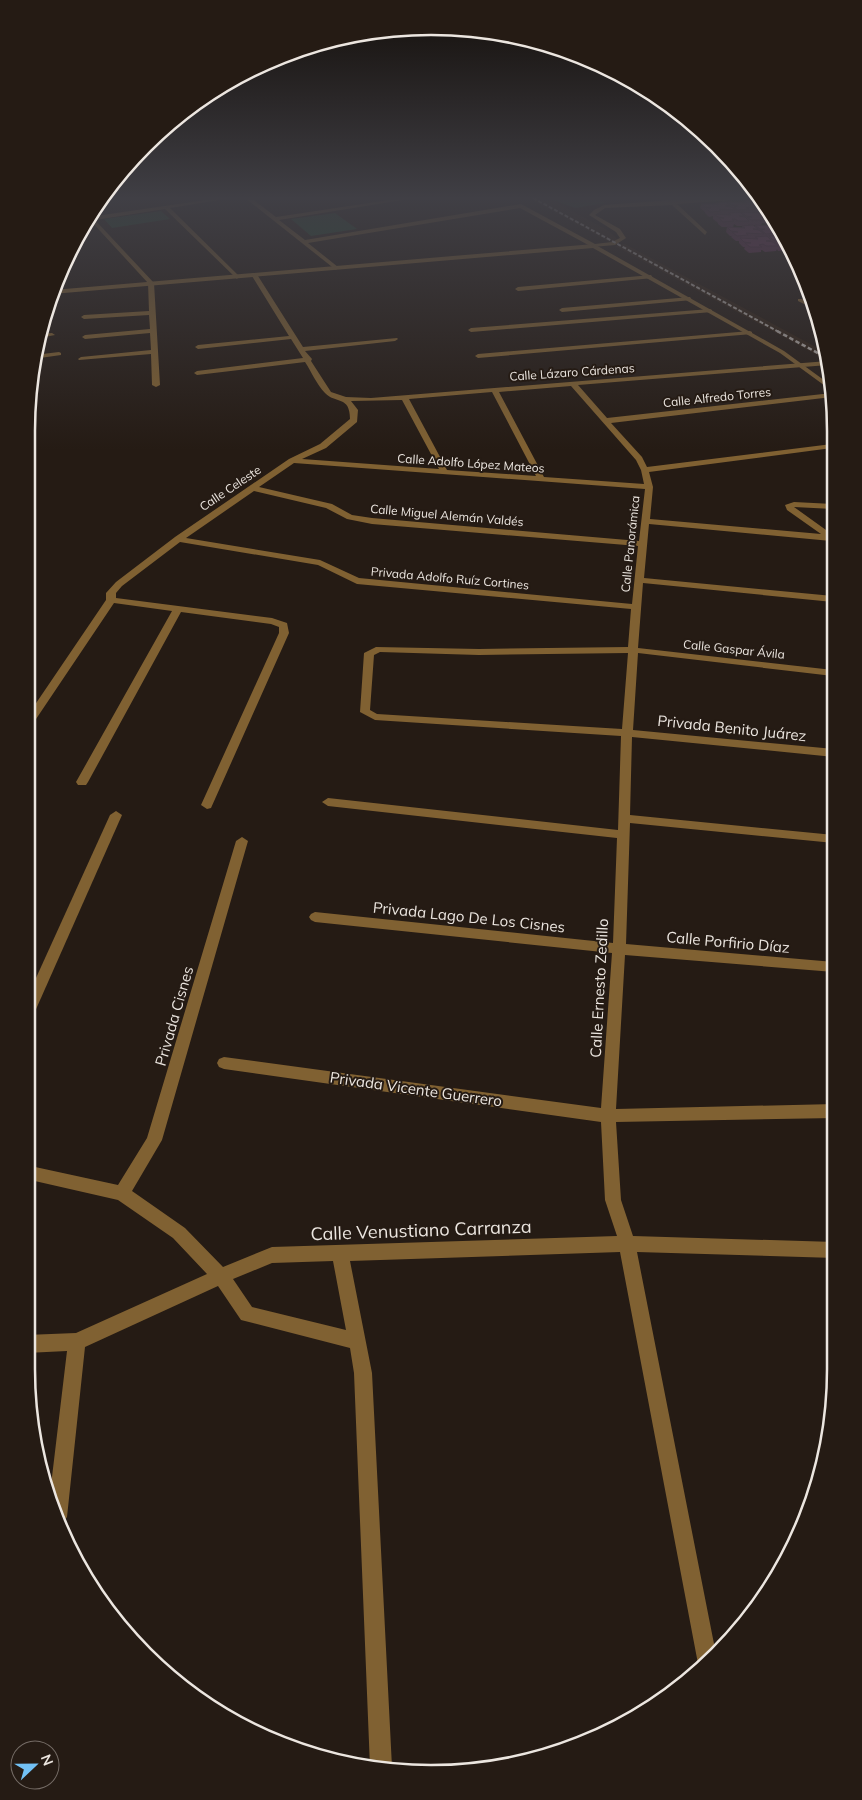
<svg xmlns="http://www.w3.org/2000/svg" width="862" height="1800" viewBox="0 0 862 1800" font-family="Mulish,sans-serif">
	<rect width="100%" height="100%" fill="#251b14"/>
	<g fill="#322317">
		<path d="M528 198H548L609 231 619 241 609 242Z"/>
		<path d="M625 244 825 352 828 361 615 246Z"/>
	</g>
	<g fill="#1e5133">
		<path d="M548 198H596L605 203 575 208Z"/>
		<path d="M161 211 170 219 112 228 104 219Z"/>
		<path d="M335 213 357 229 311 236 291 219Z"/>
	</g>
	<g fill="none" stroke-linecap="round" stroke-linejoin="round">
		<g fill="#806132" fill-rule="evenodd">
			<path d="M219 198H232L170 208 239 276 237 279 165 209 95 220 154 283 160 385 156 387 152 385 151 354 79 360 78 359 81 357 151 350 150 333 85 339 82 337 85 335 150 329 149 315 84 319 81 317 84 315 149 311 148 283 90 220H87L89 217Z"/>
			<path d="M245 198H251L276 217 402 198H415L279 220 305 240 521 204 595 244 612 242 620 238 616 232 589 215 594 210 604 205 672 200 759 198 677 204 707 232 705 235 672 205 605 208 595 215 620 229 626 238 615 245 592 247 520 208 308 243 338 267 336 270Z"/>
			<path d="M255 274 258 276 303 347 397 338 398 339 395 341 305 351 312 359 311 361 331 392 346 397 371 398 828 361V365L578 385 607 418 832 393V397L611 423 642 457 647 467 832 444V448L649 472 653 487 650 519 821 534 787 510 785 505 794 502 833 504V509L794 507 833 535V540L831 541 649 524 644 578 833 596V602L643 583 638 648 833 670V676L638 653 633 730 834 749V757L632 737 630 815 834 835V843L630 823 626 944 834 962V972L625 955 616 1109 835 1104V1118L616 1122 621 1200 633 1236 835 1242V1258L637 1252 716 1654 699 1669 620 1252 350 1261 372 1373 392 1767H370L354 1373 350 1348 241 1320 218 1286 85 1347 67 1517 61 1525 49 1502 67 1351 26 1353V1335L76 1333 207 1274 173 1238 118 1200 26 1179V1165L118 1185 147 1138 236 841 242 837 248 841 162 1140 132 1191 185 1228 223 1267 272 1247 617 1236 605 1200 601 1122 224 1069 219 1067 217 1063 219 1059 224 1057 601 1108 612 953 315 922 311 920 309 917 311 914 315 912 613 943 617 838 328 806 322 802 328 798 618 830 621 736 375 720 360 712 364 653 376 647 479 649 628 647 631 609 357 584 318 565 180 542 122 586 116 593V598L272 618 287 623 289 633 211 808 207 809 201 805 279 633V627L271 624 181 612 88 782 86 785H78L76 782 172 611 114 603 30 728 26 729V718L106 600V593L116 582 175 537 289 459 320 444 350 419C350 395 335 404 325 393 317 385 311 371 305 362L197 375 194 373 197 371 303 358 291 339 198 349 195 347 198 345 289 336 252 276ZM571 386 636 460 641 470 644 484 544 477 499 392ZM492 392 536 476 447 470 409 399ZM402 400 439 469 302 459 326 448 357 422 358 410 351 401ZM294 463 645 489 639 541 372 518 352 515 332 504 259 487ZM254 491 326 508 347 519 372 524 638 546 632 604 359 578 320 560 186 538ZM380 652 479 655 628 653 622 729 377 714 370 710 374 655ZM333 1261 346 1330 252 1307 233 1279 272 1263Z"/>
			<path d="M651 275 653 278 518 291 515 289 518 287Z"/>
			<path d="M690 297 692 300 562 312 559 310 562 308Z"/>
			<path d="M798 299H802L813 304 814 309 798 301Z"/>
			<path d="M710 309 712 310V312L471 332 468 330 471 328Z"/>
			<path d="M750 331 752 332V334L478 358 475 356 478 354Z"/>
			<path d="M39 334 52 333 55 335 39 338Z"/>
			<path d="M59 352 61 353V355L33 359 34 355Z"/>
			<path d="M116 811 122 815 33 1016 31 1020 26 1022V1000L110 815Z"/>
		</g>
		<path fill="#806132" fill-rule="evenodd" d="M594 244 784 351 832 386V391L780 353 593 248 52 294 53 290Z"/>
		<path stroke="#b5aea8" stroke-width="2" stroke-dasharray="4 2" stroke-linecap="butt" d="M533 198 779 332"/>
		<path stroke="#b5aea8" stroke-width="2.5" stroke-dasharray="4.5 2.5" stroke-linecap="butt" d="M777 331 827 358"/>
	</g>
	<path fill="#642d54" d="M744 201 759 204V205L765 208V211H767L775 224 762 223 761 225H753L755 227V225L772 226V224H775L790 250 778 251 777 249 776 251 765 252 762 250H761V252L749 253 744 249 745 247H743L739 243V241H736L731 237 732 236H730L726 232 727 227 742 228V226H750L749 224 748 226H737L734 224 733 227H722L718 224V223L717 222 713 219V216L709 217 705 213V212L700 208 701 204H715L716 203 728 204V202L744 203Z"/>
	<g fill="#743462" stroke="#512445">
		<path d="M755 200 759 204H754L761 205 765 208 749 207 746 208 749 209 738 210 734 207 738 206 732 205 728 202 744 203H747L744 201Z"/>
		<path d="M726 202 730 205 725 206 732 207 736 210 719 209 721 211 710 212 706 208H711L705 207 701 204H718L716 203Z"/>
		<path d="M758 211H767L769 214H768H769L772 218H760L762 220H751L747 217H752L746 216 741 212 760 213Z"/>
		<path d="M740 212 744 216H739L745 217 749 221H738L735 219H732L734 221 723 222 719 218H724L718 217 714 214 731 215 729 213Z"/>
		<path d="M772 224H775L779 231H775L777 233 766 234 761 230 765 229H760L755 225 775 226Z"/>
		<path d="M753 225 758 229H753L759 230 764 234 746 233 748 235 737 236 732 232H738L731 231 727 227 745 228 742 226Z"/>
		<path d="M767 236 771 240 766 241 773 242 778 246H766L763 244 759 245 762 247H750L745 243H751L744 242 740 238 758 239 755 237Z"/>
		<path d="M769 236H782L787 245 780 246 775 242 780 241 773 240Z"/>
	</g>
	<linearGradient id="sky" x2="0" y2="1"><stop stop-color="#140f0b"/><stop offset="0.44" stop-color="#403f45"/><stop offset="1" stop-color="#403f45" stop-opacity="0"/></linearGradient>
	<rect width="862" height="450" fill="url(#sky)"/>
	<g text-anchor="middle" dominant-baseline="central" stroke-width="4" stroke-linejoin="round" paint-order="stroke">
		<g font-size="12" fill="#ece6e0" stroke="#251b14">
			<text transform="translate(572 372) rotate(-4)">Calle Lázaro Cárdenas</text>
			<text transform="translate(717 397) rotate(-6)">Calle Alfredo Torres</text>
			<text transform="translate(471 463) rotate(4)">Calle Adolfo López Mateos</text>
			<text transform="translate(230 488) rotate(-34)">Calle Celeste</text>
			<text transform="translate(447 515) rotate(5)">Calle Miguel Alemán Valdés</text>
			<text transform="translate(630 544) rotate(-84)">Calle Panorámica</text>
			<text transform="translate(450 578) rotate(5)">Privada Adolfo Ruíz Cortines</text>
			<text transform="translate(734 649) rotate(6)">Calle Gaspar Ávila</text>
		</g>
		<g font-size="15" fill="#ece6e0" stroke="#251b14">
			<text transform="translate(732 728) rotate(6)">Privada Benito Juárez</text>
			<text transform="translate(469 917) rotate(6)">Privada Lago De Los Cisnes</text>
			<text transform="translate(728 942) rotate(5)">Calle Porfirio Díaz</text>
			<text transform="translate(599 988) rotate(-87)">Calle Ernesto Zedillo</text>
			<text transform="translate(174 1016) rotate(-74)">Privada Cisnes</text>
			<text transform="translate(416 1089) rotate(8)">Privada Vicente Guerrero</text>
		</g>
		<g font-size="18" fill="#ece6e0" stroke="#251b14">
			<text transform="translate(421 1230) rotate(-2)">Calle Venustiano Carranza</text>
		</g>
	</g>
	<path d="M0 0H862V1800H0ZM431 35H431A396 396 0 0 1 827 431V1369A396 396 0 0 1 431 1765H431A396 396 0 0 1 35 1369V431A396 396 0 0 1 431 35Z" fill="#251b14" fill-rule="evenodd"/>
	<path fill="none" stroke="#ece6e0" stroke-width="2.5" d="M431 35H431A396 396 0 0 1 827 431V1369A396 396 0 0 1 431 1765H431A396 396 0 0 1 35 1369V431A396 396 0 0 1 431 35Z"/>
	<g transform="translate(35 1765) rotate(68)"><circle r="24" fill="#251b14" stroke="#756c66"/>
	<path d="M0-4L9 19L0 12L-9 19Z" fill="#72c1f5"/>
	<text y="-8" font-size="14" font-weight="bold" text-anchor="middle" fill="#ece6e0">N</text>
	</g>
</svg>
